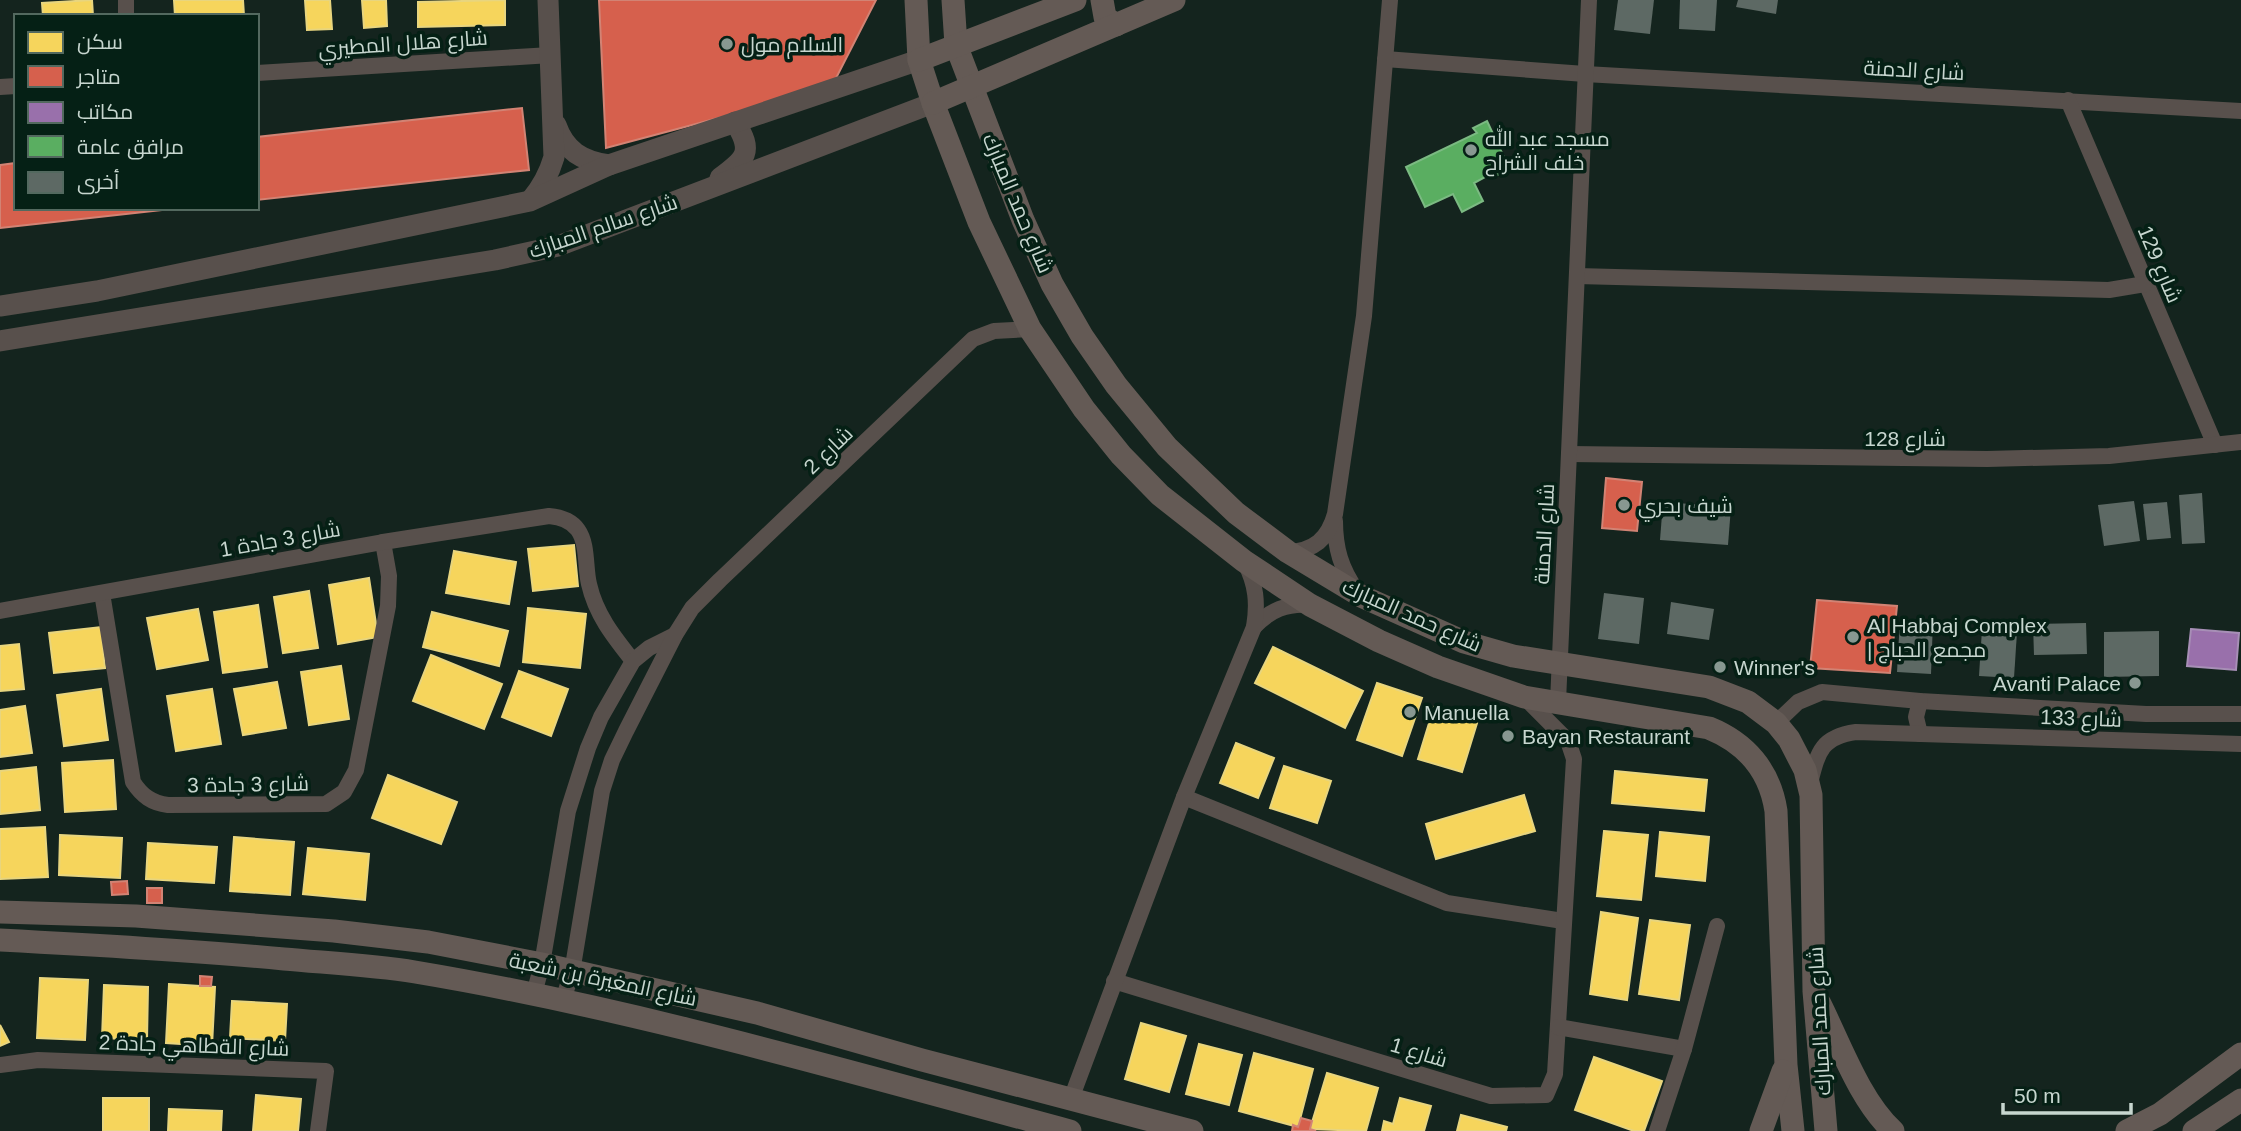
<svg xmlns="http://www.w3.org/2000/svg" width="2241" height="1131" viewBox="0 0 2241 1131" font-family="Arial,Cairo,sans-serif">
	<rect width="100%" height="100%" fill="#14241e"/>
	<g fill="#f6d55c" stroke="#e8d57e" stroke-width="2">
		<path d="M92 0 93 16H43L42 3Z"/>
		<path d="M174 0H243L244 16H175Z"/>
		<path d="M305 0H330L332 29 307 30Z"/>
		<path d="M362 0H386L387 26 364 28Z"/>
		<path d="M505 0V25L418 27V2Z"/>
		<path d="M574 545 578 586 533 591 528 549Z"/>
		<path d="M454 551 516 562 509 604 446 593Z"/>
		<path d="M369 578 378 637 338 644 329 585Z"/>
		<path d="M309 591 318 648 283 653 274 597Z"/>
		<path d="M258 605 267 667 223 673 214 612Z"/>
		<path d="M528 608 586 614 580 668 523 662Z"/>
		<path d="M198 609 208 660 157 669 147 618Z"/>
		<path d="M432 612 508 631 499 666 423 647Z"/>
		<path d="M101 627 105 668 54 673 49 633Z"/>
		<path d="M19 644 24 689 0 691V646Z"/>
		<path d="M1273 647 1363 691 1345 728 1255 683Z"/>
		<path d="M431 655 502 684 484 729 413 701Z"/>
		<path d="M341 666 349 719 309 725 301 672Z"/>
		<path d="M519 671 568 689 551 736 502 717Z"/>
		<path d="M277 682 286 728 243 735 234 689Z"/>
		<path d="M1377 683 1422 698 1402 756 1357 740Z"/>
		<path d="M101 689 108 740 64 746 57 695Z"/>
		<path d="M212 689 221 744 176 751 167 696Z"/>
		<path d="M25 706 32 753 0 757V710Z"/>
		<path d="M1434 707 1478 720 1462 772 1418 759Z"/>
		<path d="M1236 743 1274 758 1258 798 1220 783Z"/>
		<path d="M113 760 116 809 65 812 62 763Z"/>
		<path d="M1284 766 1331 781 1317 823 1270 808Z"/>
		<path d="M36 767 40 810 0 814V771Z"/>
		<path d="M1615 771 1707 780 1704 811 1612 803Z"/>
		<path d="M388 775 457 802 441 844 372 818Z"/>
		<path d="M1524 795 1535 831 1436 859 1426 824Z"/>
		<path d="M45 827 48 877 0 879V829Z"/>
		<path d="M1604 831 1648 835 1641 900 1597 896Z"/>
		<path d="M1660 832 1709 837 1705 881 1656 876Z"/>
		<path d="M60 835 122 838 120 878 59 875Z"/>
		<path d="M234 837 294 842 290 895 230 891Z"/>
		<path d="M148 843 217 847 214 883 146 879Z"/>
		<path d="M308 848 369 854 365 900 303 894Z"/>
		<path d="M1601 912 1638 918 1627 1000 1590 994Z"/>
		<path d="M1650 920 1690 925 1679 1000 1639 994Z"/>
		<path d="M40 978 88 980 85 1040 37 1038Z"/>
		<path d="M169 984 215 987 212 1046 166 1043Z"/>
		<path d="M104 985 148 987 147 1040 102 1038Z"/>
		<path d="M232 1001 287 1004 285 1041 230 1038Z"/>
		<path d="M1141 1023 1186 1036 1169 1092 1125 1079Z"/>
		<path d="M0 1025 9 1042 0 1046Z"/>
		<path d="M1199 1044 1242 1055 1229 1105 1186 1094Z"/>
		<path d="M1254 1053 1313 1069 1298 1127 1239 1111Z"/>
		<path d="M1594 1057 1662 1081 1644 1131H1634L1575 1110Z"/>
		<path d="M1327 1073 1378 1088 1366 1131 1310 1129Z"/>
		<path d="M256 1095 301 1099 298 1131H253Z"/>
		<rect x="103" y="1098" width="46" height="33"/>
		<path d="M1400 1098 1431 1106 1424 1131H1382L1384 1121 1393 1124Z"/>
		<path d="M169 1109 222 1111 221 1131H168Z"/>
		<path d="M1461 1115 1507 1127 1506 1131H1457Z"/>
	</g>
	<g fill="#d6604d" stroke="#d28374" stroke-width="2">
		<path d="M599 0H876L831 88 606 148Z"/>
		<path d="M522 108 529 170 257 200V137Z"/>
		<path d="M16 163V208H180L0 228V165Z"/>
		<path d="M1606 478 1642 482 1637 531 1602 528Z"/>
		<path d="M1817 600 1897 606 1890 673 1810 668Z"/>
		<path d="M127 881 128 894 112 895 111 882Z"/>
		<rect x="147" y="888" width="15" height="15"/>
		<path d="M200 976 212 977 211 986H200Z"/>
		<path d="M1301 1118 1312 1121 1310 1129 1316 1131H1292L1293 1125 1298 1127Z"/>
	</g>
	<path fill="#9970ab" stroke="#a78fb6" stroke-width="2" d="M2191 629 2239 633 2236 670 2187 666Z"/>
	<path fill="#5aae61" stroke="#7bba82" stroke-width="2" d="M1487 121 1510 170 1498 175 1496 171 1474 183 1483 201 1462 212 1453 194 1425 207 1406 167 1477 133 1473 128Z"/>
	<g fill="#5d6964">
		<path d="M1618 0H1654L1650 34 1614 30Z"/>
		<path d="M1680 0H1717L1715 31 1679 29Z"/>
		<path d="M1738 0H1778L1776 14 1736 7Z"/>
		<path d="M2202 493 2205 543 2182 544 2179 495Z"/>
		<path d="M2134 501 2140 541 2104 546 2098 505Z"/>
		<path d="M1663 502 1731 507 1728 545 1660 540Z"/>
		<path d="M2167 502 2171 538 2147 540 2143 504Z"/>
		<path d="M1604 593 1644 598 1639 644 1598 639Z"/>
		<path d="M1671 602 1714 609 1709 640 1667 634Z"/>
		<path d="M1900 619 1933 621 1931 674 1897 672Z"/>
		<path d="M2086 623 2087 654 2034 655 2033 624Z"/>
		<path d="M1982 629 2017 632 2014 678 1979 676Z"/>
		<path d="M2159 631V676L2104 677V632Z"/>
	</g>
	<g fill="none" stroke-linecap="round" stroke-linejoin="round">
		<g stroke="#58504c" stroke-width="16">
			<path d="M126 0V16"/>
			<path d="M1385 59 1585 74 2241 111"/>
			<path d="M257 73 551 55"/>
			<path d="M0 87 16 86"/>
			<path d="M2068 100 2215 445"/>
			<path d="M1577 276 2109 290 2145 284"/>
			<path d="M1569 454 1987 459 2109 456 2241 442"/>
			<path d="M1335 521C1335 548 1341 569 1357 591"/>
			<path d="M1288 552C1314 551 1328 539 1335 514L1364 316 1390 0"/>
			<path d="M102 593 133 782C142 796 152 803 168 805L326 804 344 792 356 770 388 606 389 576 383 542"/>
			<path d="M0 611 383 542 549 516C561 517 571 520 578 530 588 544 585 568 589 584 596 615 614 637 633 661"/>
			<path d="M1254 627C1270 610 1287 603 1310 605"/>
			<path d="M1558 702 1589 0"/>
			<path d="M1776 723 1798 702 1822 692 1920 701 2146 714H2241"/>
			<path d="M1920 734 1916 717 1920 701"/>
			<path d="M1810 783C1818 752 1821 737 1856 732L2241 744"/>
			<path d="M1184 797 1447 903 1563 921"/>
			<path d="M1114 981 1491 1096 1546 1095 1555 1074 1574 759 1568 741 1524 697"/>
			<path d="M534 994 542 964 568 811 588 748 601 717 633 661 649 648 675 635"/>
			<path d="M563 1000 572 972 602 791 612 760 626 731 675 635 692 608 720 580 973 339 994 331 1030 329"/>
			<path d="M1558 1027 1684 1049"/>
			<path d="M0 1065 38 1060 326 1071 318 1131"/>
			<path d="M1071 1099 1184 797 1254 627C1258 603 1256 584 1245 563"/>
			<path d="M1657 1131 1684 1049 1717 926"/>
		</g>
		<g stroke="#58504c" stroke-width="21">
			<path d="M556 125C565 151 582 161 609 165"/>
			<path d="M720 178C746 159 754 152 735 122"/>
			<path d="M531 200C543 186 549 174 554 157L548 0"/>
			<path d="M0 306 97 291 530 201 609 165 919 60"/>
			<path d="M0 341 495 260 558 246 933 103"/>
		</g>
		<g stroke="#645a55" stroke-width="23">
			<path d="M916 0 919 60 933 103 979 222 1030 329 1084 409 1121 455 1160 495 1244 561 1310 605 1379 641 1438 667 1524 697 1709 728C1746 743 1770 771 1776 811L1786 1065 1793 1131"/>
			<path d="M953 0 956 45 1023 220 1052 284 1082 336 1116 385 1167 447 1236 513 1288 552 1361 596 1464 642 1513 656 1709 687 1748 702 1776 723 1789 739 1805 770 1811 795 1814 991 1826 1131"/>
			<path d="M1102 0 1105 17 1116 25"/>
			<path d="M919 60 1075 0"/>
			<path d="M933 103 1174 0"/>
			<path d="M0 912 136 916 334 931 428 942 542 964 757 1013 922 1060 1192 1131"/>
			<path d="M0 940C95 945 190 950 284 959 328 963 372 965 415 972 637 1009 853 1073 1070 1131"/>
			<path d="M1820 1004C1840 1044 1860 1101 1893 1131"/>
			<path d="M1761 1131 1783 1071"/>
			<path d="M2127 1131 2160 1114 2241 1054"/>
			<path d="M2194 1131 2241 1100"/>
		</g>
	</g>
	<g fill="#889891" stroke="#052015" stroke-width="2.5">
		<circle cx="727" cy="44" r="7"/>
		<circle cx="1471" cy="150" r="7"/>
		<circle cx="1624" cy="505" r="7"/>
		<circle cx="1853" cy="637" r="7"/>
		<circle cx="1720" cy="667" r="7"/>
		<circle cx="2135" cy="683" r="7"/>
		<circle cx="1410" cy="712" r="7"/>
		<circle cx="1508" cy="736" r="7"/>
	</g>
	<g text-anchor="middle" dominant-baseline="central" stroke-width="7" stroke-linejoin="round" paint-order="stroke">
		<g font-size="21" fill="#c7d6cf" stroke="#052015">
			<text transform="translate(403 43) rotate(-4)">شارع هلال المطيري</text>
			<text transform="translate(1914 70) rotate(3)">شارع الدمنة</text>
			<text transform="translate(1018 203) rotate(67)">شارع حمد المبارك</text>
			<text transform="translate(603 226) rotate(-19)">شارع سالم المبارك</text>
			<text transform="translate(2160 264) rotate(67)">شارع 129</text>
			<text x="1905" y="438">شارع 128</text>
			<text transform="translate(828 450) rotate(-44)">شارع 2</text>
			<text transform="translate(1544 534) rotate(-87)">شارع الدمنة</text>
			<text transform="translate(280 539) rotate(-10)">شارع 3 جادة 1</text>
			<text transform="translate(1412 615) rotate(24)">شارع حمد المبارك</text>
			<text transform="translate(2081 718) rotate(2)">شارع 133</text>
			<text transform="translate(248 784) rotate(-1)">شارع 3 جادة 3</text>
			<text transform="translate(603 979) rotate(12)">شارع المغيرة بن شعبة</text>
			<text transform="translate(1819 1021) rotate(-93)">شارع حمد المبارك</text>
			<text transform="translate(194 1045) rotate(2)">شارع الةطاهي جادة 2</text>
			<text transform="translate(1419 1052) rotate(17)">شارع 1</text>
		</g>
		<g font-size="21" fill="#c7d6cf" stroke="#052015" text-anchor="start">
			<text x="741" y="44">السلام مول</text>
			<text x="1485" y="138">مسجد عبد الله<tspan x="1485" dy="24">خلف الشراح</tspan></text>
			<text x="1638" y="505">شيف بحري</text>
			<text x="1867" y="625">Al Habbaj Complex<tspan x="1867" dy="24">| مجمع الحباج</tspan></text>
			<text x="1734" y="667">Winner's</text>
			<text x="2121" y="683" text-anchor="end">Avanti Palace</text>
			<text x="1424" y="712">Manuella</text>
			<text x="1522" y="736">Bayan Restaurant</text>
		</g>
	</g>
	<rect x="14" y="14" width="245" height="196" fill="#052015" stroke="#53695f" stroke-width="2"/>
	<rect x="28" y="32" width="35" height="21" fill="#f6d55c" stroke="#53695f" stroke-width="2"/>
	<text x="77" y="49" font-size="21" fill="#c7d6cf">سكن</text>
	<rect x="28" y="66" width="35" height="21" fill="#d6604d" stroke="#53695f" stroke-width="2"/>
	<text x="77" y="84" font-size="21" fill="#c7d6cf">متاجر</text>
	<rect x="28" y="102" width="35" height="21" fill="#9970ab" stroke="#53695f" stroke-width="2"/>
	<text x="77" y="119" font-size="21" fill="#c7d6cf">مكاتب</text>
	<rect x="28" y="136" width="35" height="21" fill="#5aae61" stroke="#53695f" stroke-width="2"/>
	<text x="77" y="154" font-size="21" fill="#c7d6cf">مرافق عامة</text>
	<rect x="28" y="172" width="35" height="21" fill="#5d6964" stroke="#53695f" stroke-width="2"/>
	<text x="77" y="189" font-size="21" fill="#c7d6cf">أخرى</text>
	<path d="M2003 1103v10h128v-10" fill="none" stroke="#c7d6cf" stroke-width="3.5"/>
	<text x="2014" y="1103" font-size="21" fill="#c7d6cf" stroke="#052015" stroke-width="5" paint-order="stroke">50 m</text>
</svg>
